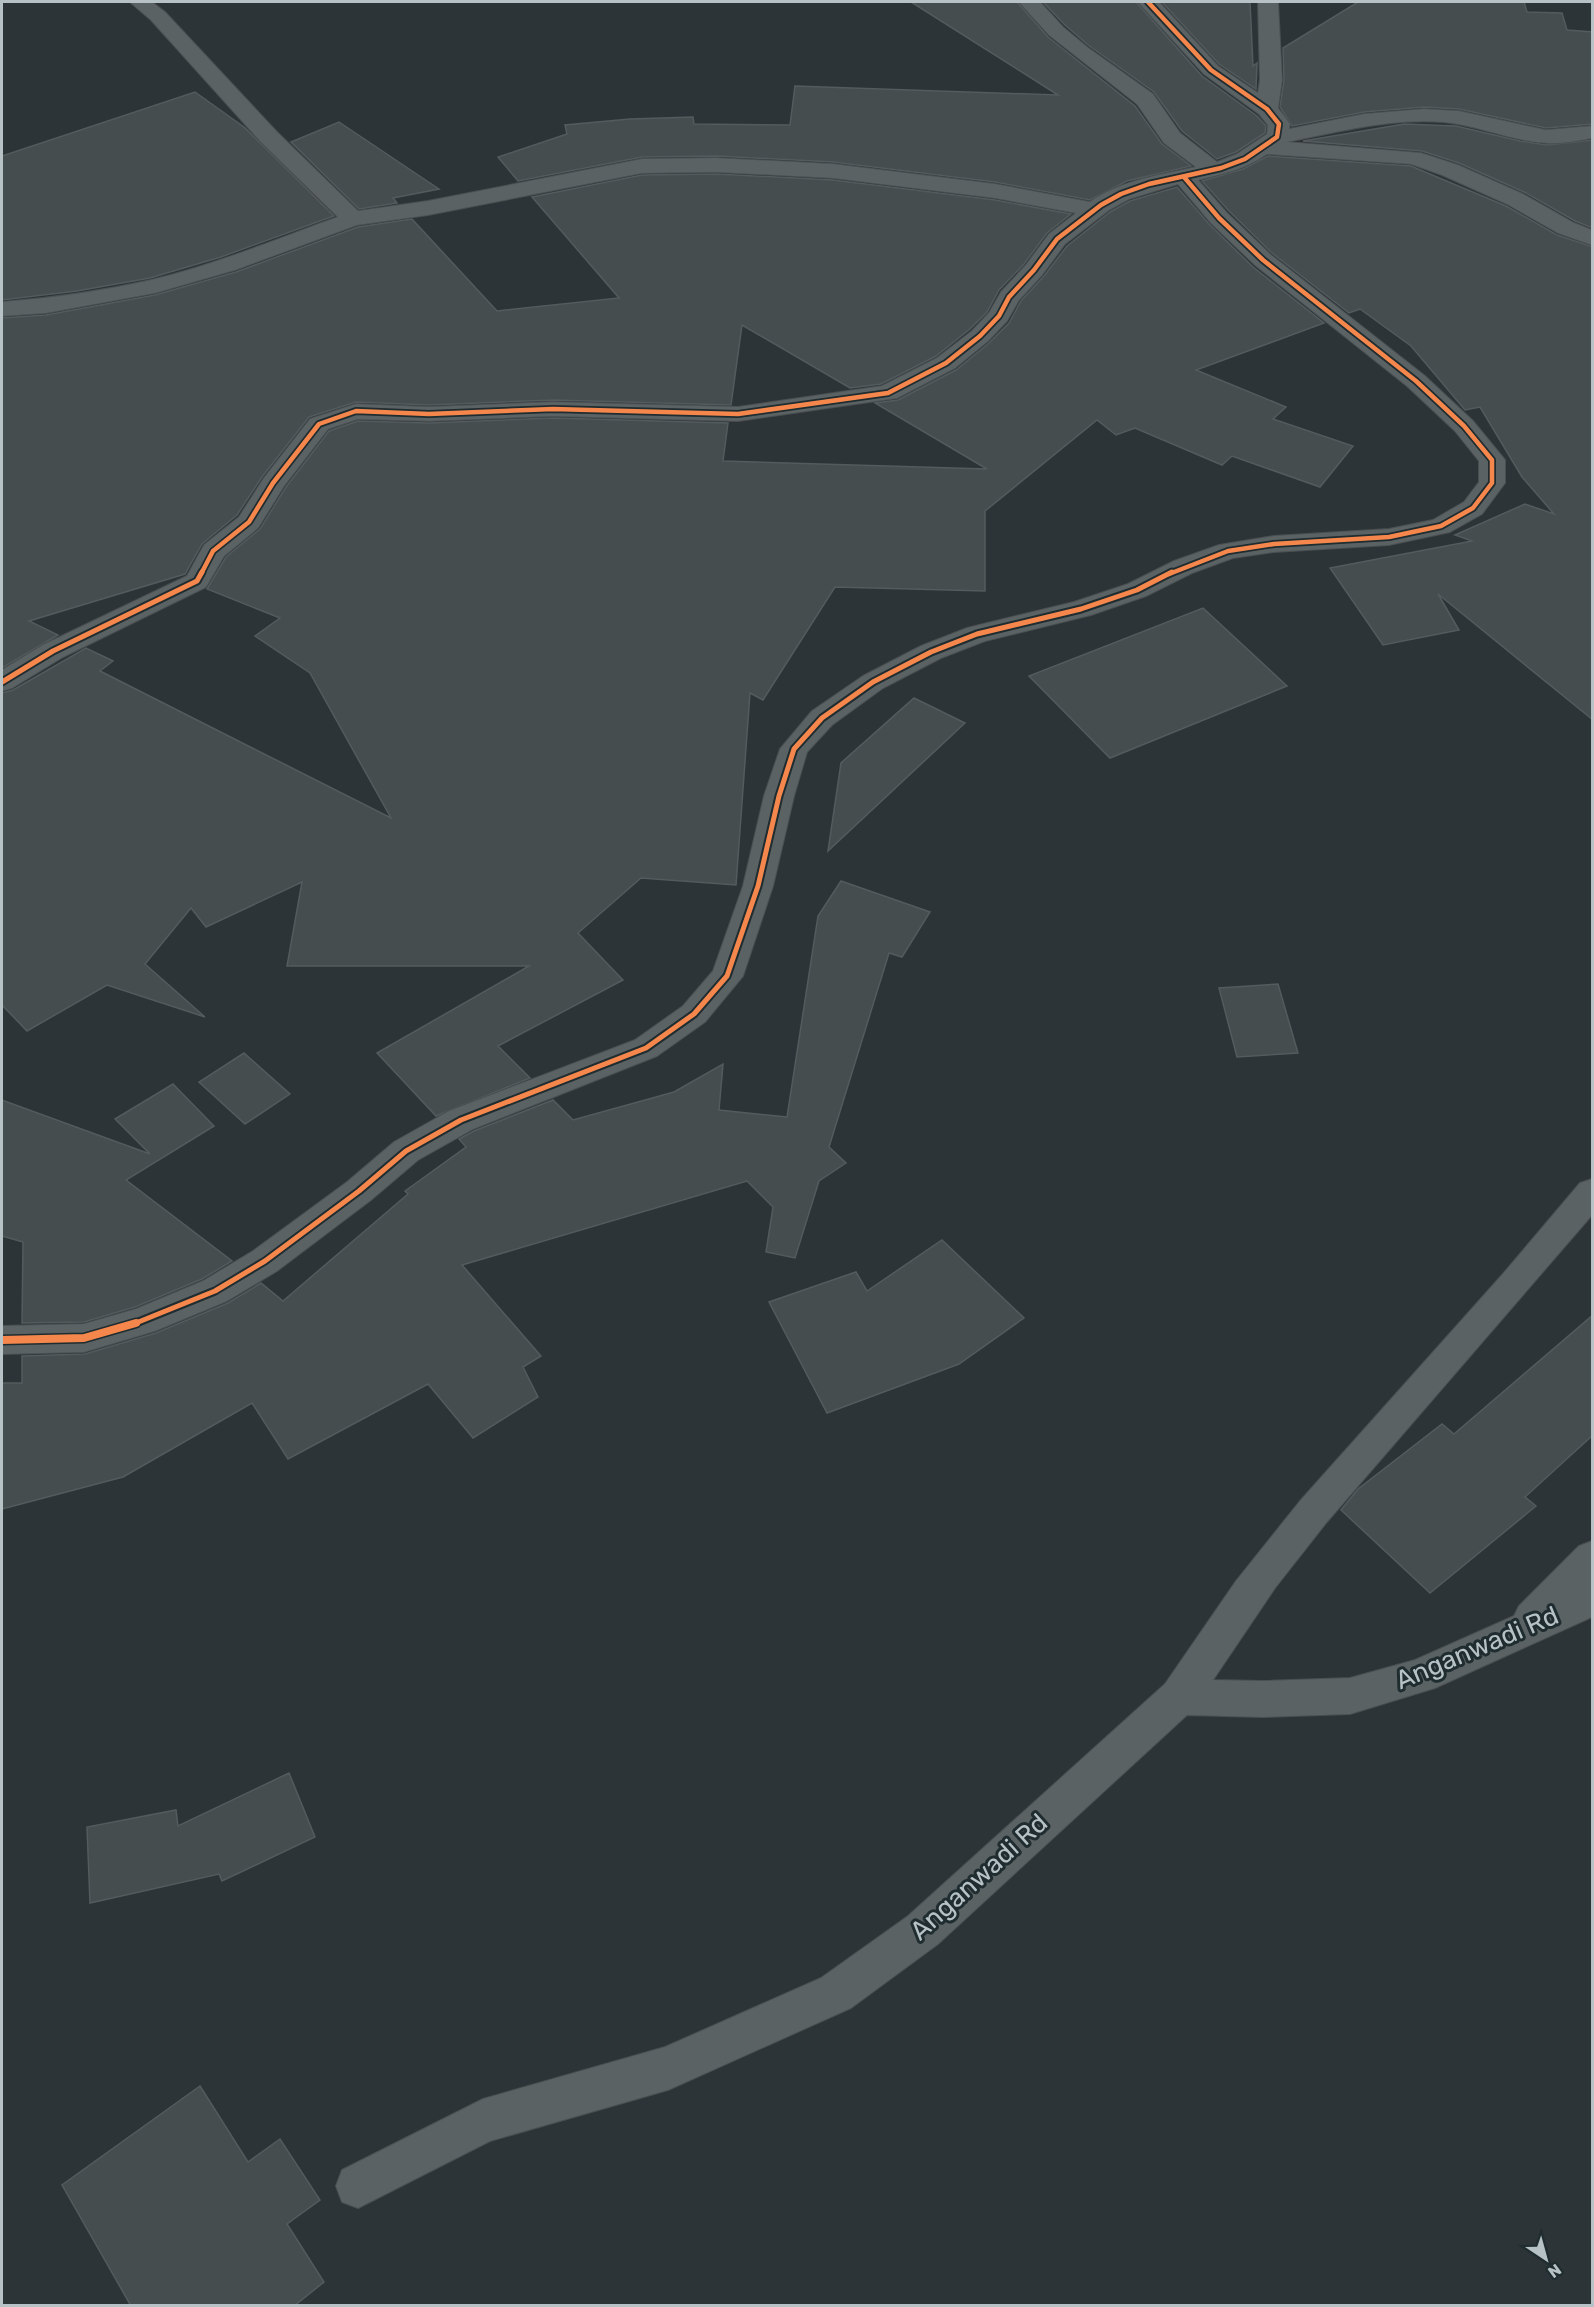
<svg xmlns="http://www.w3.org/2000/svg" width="1594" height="2307" viewBox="0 0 1594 2307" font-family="Rubik,sans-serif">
	<rect width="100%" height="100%" fill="#2c3437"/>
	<g fill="#464d4f" stroke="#535b5e" stroke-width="1.5">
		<path d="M911 2H1017L1048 37 1135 106 1162 144 1191 166 1127 181 1090 200 995 182 833 162 716 156 642 157 518 181 498 157 567 134 565 125 630 119 693 117 694 124 790 125 795 86 1058 95Z"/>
		<path d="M1043 2H1136L1202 76 1257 116 1266 126 1265 133 1236 152 1217 159 1182 131 1154 92 1088 45 1065 25Z"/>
		<path d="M1162 2H1250L1253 66 1257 63 1256 89 1219 64Z"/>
		<path d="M1358 2H1524L1527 12 1562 13 1567 30 1593 32V124L1546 128 1459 109 1424 107 1364 112 1292 126 1280 107 1284 80 1283 48Z"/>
		<path d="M195 92 244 127 334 216 221 257 150 278 77 291 2 300V156Z"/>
		<path d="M339 122 439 189 393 198 397 203 359 209 291 142Z"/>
		<path d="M1404 124 1456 126 1520 141 1547 145 1593 140V228L1575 221 1524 192 1459 163 1422 151 1303 141Z"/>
		<path d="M1268 156 1411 166 1506 206 1557 235 1593 247V720L1438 594 1459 630 1383 645 1330 568 1472 541 1455 535 1525 504 1554 514 1522 477 1480 407 1465 410 1411 346 1360 309 1349 313 1272 253 1229 211 1202 181 1243 169Z"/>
		<path d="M716 174 833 180 995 200 1071 214 1047 233 1024 264 999 290 987 312 970 329 936 356 881 384 850 388 742 325 731 405 553 400 429 405 356 402 309 417 262 477 237 515 202 544 185 574 29 621 58 635 2 668V318L46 315 155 295 236 272 358 227 412 219 497 311 619 298 532 197 642 175Z"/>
		<path d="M1177 187 1209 224 1253 267 1324 323 1196 370 1286 407 1273 419 1353 446 1320 487 1232 456 1222 465 1135 428 1116 435 1097 420 985 511V591L835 587 763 700 750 693 736 885 641 878 578 933 623 980 498 1046 530 1078 436 1116 377 1053 529 966H287L302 882 206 927 191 908 145 964 205 1017 107 985 27 1031 2 1005V693L13 690 86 648 113 661 100 671 391 818 310 673 255 636 280 618 207 589 226 557 260 529 286 487 329 431 358 421 429 423 553 418 728 423 723 461 987 469 875 403 898 400 956 370 989 343 1009 323 1021 301 1044 276 1067 246 1110 212 1130 201Z"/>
		<path d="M1203 608 1287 686 1110 758 1029 676Z"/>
		<path d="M914 698 965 723 828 851 841 763Z"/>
		<path d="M841 881 930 912 902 957 889 953 829 1147 846 1163 819 1181 795 1258 766 1252 773 1207 747 1181 462 1265 541 1356 523 1367 538 1397 473 1438 428 1384 288 1459 252 1403 123 1477 2 1509V1383H22V1356L85 1354 156 1333 228 1303 261 1283 283 1301 408 1194 405 1191 466 1147 459 1139 474 1131 553 1100 573 1120 674 1092 723 1064 719 1110 787 1117 818 916Z"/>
		<path d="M1278 984 1298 1053 1237 1057 1219 988Z"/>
		<path d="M244 1053 290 1094 245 1124 199 1082Z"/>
		<path d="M173 1084 214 1126 126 1180 232 1261 202 1279 135 1307 84 1322 22 1323 23 1242 2 1236V1100L150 1154 115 1119Z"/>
		<path d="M942 1240 1024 1318 959 1364 827 1413 769 1302 856 1272 867 1291Z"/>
		<path d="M1593 1315V1435L1525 1497 1536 1506 1430 1593 1341 1510 1358 1489 1442 1424 1454 1434Z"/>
		<path d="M289 1773 315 1837 222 1881 219 1874 90 1903 87 1827 176 1810 178 1826Z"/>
		<path d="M200 2086 248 2162 280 2139 320 2200 287 2224 324 2282 294 2306H131L62 2185Z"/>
	</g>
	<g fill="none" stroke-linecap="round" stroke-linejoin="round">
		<defs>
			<g id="street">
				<path d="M130 2H152L165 12 277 132 358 211 428 201 642 159 716 158 833 164 995 184 1090 202C1121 180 1160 175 1196 167L1164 143 1137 104 1049 35 1019 2H1040L1063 27 1087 47 1153 94 1180 133 1217 162 1237 154 1267 134 1268 125 1259 114 1204 74 1138 2H1159L1218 66 1258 93 1260 80 1258 2H1278L1282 80 1278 108 1290 124 1289 129 1364 114 1424 109 1459 111 1546 130 1592 126V138C1577 141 1562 144 1547 143 1511 141 1478 125 1443 122 1390 118 1338 132 1287 142L1421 153 1458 165 1523 194 1574 223 1592 230V245L1558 233 1507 204 1442 175 1411 164 1267 154C1246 169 1223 174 1198 180L1227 213 1271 255 1425 376 1473 421 1505 460V483L1482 514 1450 532 1389 545 1274 552 1233 558 1192 573 1146 596 1091 615 985 641 941 658 883 688 832 725 807 752 794 796 773 886 743 976 705 1022 657 1056 473 1129 418 1160 371 1200 277 1271 227 1301 155 1331 84 1352 2 1354V1326L84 1324 136 1309 203 1281 253 1251 347 1182 394 1142 449 1111 635 1040 683 1006 713 971 743 886 764 796 780 749 812 711 863 676 921 646 967 628 1074 602 1128 584 1174 561 1219 545 1274 536 1389 529 1433 520 1464 502 1479 482V461L1455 431 1407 386 1255 265 1211 223 1178 184 1129 199 1109 210 1065 244 1042 275 1019 300 1007 321 988 341 955 368 897 398 738 421 553 416 429 421 358 419 328 429 284 486 258 528 224 556 206 587 63 657 12 688 2 691V670L43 645 187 576 204 545 239 517 264 478 310 419 356 404 429 407 553 402 738 407 882 386 937 358 972 331 989 313 1001 292 1026 265 1049 234 1076 213 995 198 833 178 716 172 642 173 428 215 357 225 235 270 155 293 46 313 2 316V302C52 298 102 291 151 280 215 265 276 239 338 217L261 142 151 20Z"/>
				<path d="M1592 1179V1215L1326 1523 1275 1588 1213 1680 1262 1681 1350 1678 1415 1660 1514 1616 1519 1606 1579 1546 1592 1541V1617L1435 1688 1350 1714 1262 1717 1187 1715 938 1944 851 2008 668 2090 490 2141 358 2208 342 2202 336 2186 342 2170 483 2099 665 2047 821 1978 908 1916 1165 1684 1236 1581 1300 1501 1502 1275 1580 1183Z"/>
			</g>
		</defs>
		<use href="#street" stroke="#4a4f51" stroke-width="2"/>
		<use href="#street" fill="#5b6264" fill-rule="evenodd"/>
		<defs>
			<g id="cycleway-far2">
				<path d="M201 574 213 551 249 522 273 483 319 424 356 411 429 414 553 409 738 414 888 393 946 363 980 336 999 316 1009 297 1034 270 1057 239 1101 205 1121 194 1149 184 1221 168 1245 159 1277 137 1279 124 1267 109 1211 70 1148 2"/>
				<path d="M1169 574 1228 551 1274 544 1389 537 1441 526 1473 508 1492 483V460L1464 426 1416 381 1263 260 1219 218 1184 177"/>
			</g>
			<g id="cycleway-far1">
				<path d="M2 682 53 651 197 581 202 572"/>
				<path d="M131 1325 215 1291 265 1261 359 1191 406 1151 461 1120 646 1048 694 1014 727 976 758 886 779 796 794 749 822 718 873 682 931 652 977 634 1081 609 1137 590 1172 572"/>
			</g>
			<path id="cycleway" d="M2 1340 84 1338 136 1323"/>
		</defs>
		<use href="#cycleway-far2" stroke="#1f2c30" stroke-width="8"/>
		<use href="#cycleway-far1" stroke="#1f2c30" stroke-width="9"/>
		<use href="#cycleway" stroke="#1f2c30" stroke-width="11"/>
		<use href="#cycleway-far2" stroke="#f5874c" stroke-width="4.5"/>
		<use href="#cycleway-far1" stroke="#f5874c" stroke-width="5"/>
		<use href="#cycleway" stroke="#f5874c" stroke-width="8"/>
	</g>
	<g text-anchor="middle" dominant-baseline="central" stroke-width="6" stroke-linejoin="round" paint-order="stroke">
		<g font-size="26" fill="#b6c2c6" stroke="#1f2c30">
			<text transform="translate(1477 1648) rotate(-23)">Anganwadi Rd</text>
			<text transform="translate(979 1877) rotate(-42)">Anganwadi Rd</text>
		</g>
	</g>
	<rect width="1594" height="2307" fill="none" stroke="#b6c2c6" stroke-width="6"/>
	<g transform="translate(1546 2259) rotate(144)" stroke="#1f2c30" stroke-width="4.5" paint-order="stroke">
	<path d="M0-4.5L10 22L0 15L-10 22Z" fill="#b6c2c6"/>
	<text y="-9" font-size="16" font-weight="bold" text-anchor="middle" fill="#b6c2c6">N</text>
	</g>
</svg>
